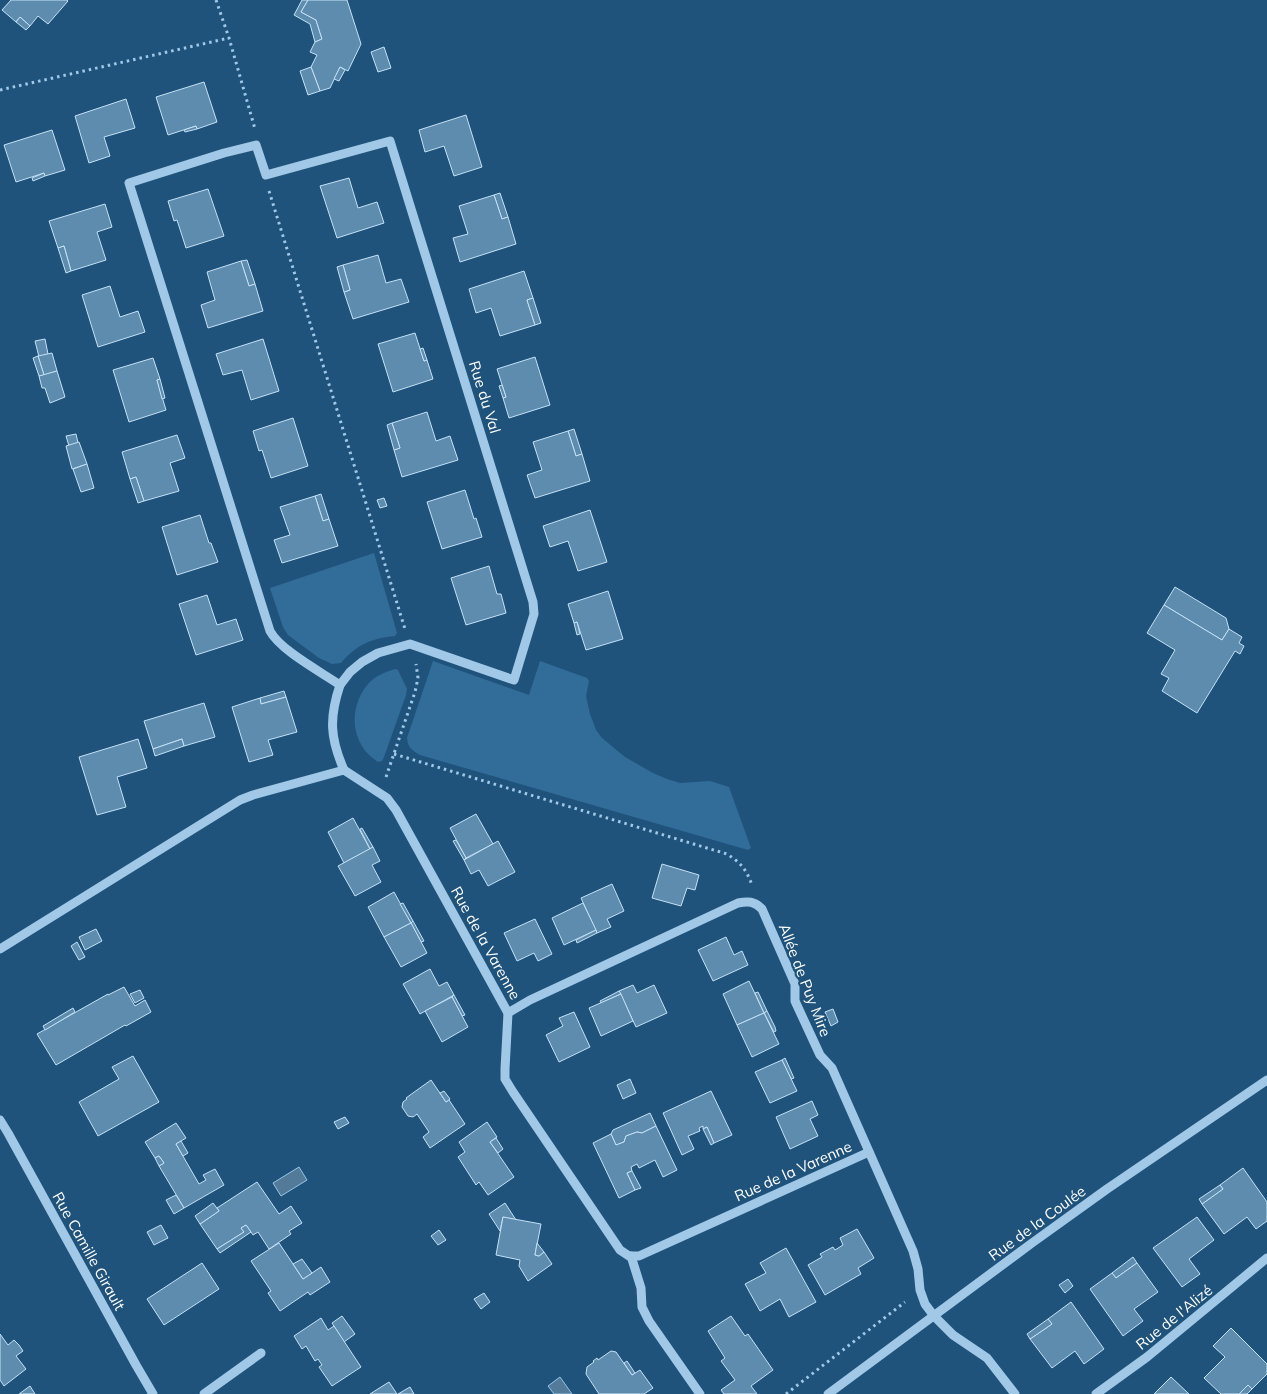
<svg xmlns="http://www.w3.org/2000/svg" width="1267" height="1394" viewBox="0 0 1267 1394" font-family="Mulish,sans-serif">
	<rect width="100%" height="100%" fill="#1f537c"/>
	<g fill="#326d9a">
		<path d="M374 553 397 633 395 636C372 638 356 645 341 663L332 664 319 658 288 635 283 627 270 588Z"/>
		<path d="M433 661 529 695 540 661 587 678 589 681 586 696 590 714 596 730 602 738 625 757 653 773 667 779 680 783 710 781 729 787 751 848 748 850 420 755C412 750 408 748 407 738Z"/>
		<path d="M395 669 398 670 407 689 406 695 384 757 382 761 378 762C351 745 347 709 368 684 375 676 385 672 395 669Z"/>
	</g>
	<g fill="#537a98" stroke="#95c6e8">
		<path d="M299 1167 307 1180 281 1196 273 1183Z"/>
		<path d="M560 1377 572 1394H554L548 1386Z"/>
	</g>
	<g fill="#5d8caf" stroke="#c5e1f5">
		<path d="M11 0H67L68 1 48 24 38 16 30 26 20 17 16 22 2 10Z"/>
		<path d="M302 0H308L301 12 316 20 322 39 315 42 310 24 294 15Z"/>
		<path d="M308 0H347L361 44 348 71 340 67 330 88 320 91 311 67 317 55 310 52 315 42 322 39 316 20 301 12Z"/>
		<path d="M20 17 30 26 26 30 16 22Z"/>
		<path d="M384 47 391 68 378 72 371 52Z"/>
		<path d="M311 67 320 91 308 95 300 71Z"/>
		<path d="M340 67 345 70 339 81 334 79Z"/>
		<path d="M204 82 217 122 197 129 196 126 168 135 156 97Z"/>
		<path d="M126 99 135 128 104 137 110 156 89 163 75 116Z"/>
		<path d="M466 115 482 167 454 176 444 146 425 152 419 130Z"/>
		<path d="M196 126 197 129 185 132 184 130Z"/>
		<path d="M52 130 65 170 45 176 44 173 16 182 4 145Z"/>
		<path d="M44 173 45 176 33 181 32 178Z"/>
		<path d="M349 178 358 208 377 202 384 223 337 238 320 186Z"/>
		<path d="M208 189 224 236 186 248 177 220 174 221 168 201Z"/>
		<path d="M500 193 508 217 502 219 494 195Z"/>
		<path d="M494 195 502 219 508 217 516 244 460 262 453 238 468 234 459 206Z"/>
		<path d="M105 204 112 227 97 232 106 260 71 271 64 246 58 248 49 221Z"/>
		<path d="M64 246 71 271 66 273 58 248Z"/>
		<path d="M378 255 386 283 401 279 409 302 353 319 344 292 350 290 343 265Z"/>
		<path d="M247 260 255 284 249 286 241 261Z"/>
		<path d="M241 261 249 286 255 284 263 311 208 328 201 305 215 300 207 272Z"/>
		<path d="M343 265 350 290 344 292 337 267Z"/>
		<path d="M524 271 533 298 527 300 535 325 500 336 491 308 476 313 469 289Z"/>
		<path d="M110 286 120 317 138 311 145 332 98 347 82 295Z"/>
		<path d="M533 298 541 323 535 325 527 300Z"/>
		<path d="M415 333 424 361 427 360 433 379 393 392 378 344Z"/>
		<path d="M45 339 48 354 39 357 35 341Z"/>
		<path d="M263 339 279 391 251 400 242 370 223 375 216 354Z"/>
		<path d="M423 348 427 360 424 361 420 349Z"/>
		<path d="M52 353 57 371 44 375 38 356Z"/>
		<path d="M38 356 44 375 39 376 33 358Z"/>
		<path d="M535 357 550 405 509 418 503 398 506 397 497 369Z"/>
		<path d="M153 358 160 379 157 380 166 410 129 422 113 370Z"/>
		<path d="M57 371 65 397 50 403 45 388H42L39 376Z"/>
		<path d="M160 379 165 398 162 399 157 380Z"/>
		<path d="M502 385 506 397 503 398 499 386Z"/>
		<path d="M427 412 436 441 450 436 458 460 402 477 394 450 400 448 392 423Z"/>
		<path d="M293 418 308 466 271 478 262 450 259 451 253 431Z"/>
		<path d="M392 423 400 448 394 450 387 425Z"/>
		<path d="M574 429 582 454 576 456 568 431Z"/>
		<path d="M568 431 576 456 582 454 590 481 535 498 527 475 542 470 533 442Z"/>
		<path d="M76 434 78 443 69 446 66 436Z"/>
		<path d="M177 435 185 458 170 463 179 491 144 501 136 477 130 479 122 452Z"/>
		<path d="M79 442 87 464 72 469 66 446Z"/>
		<path d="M87 464 94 488 81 492 73 469Z"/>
		<path d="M136 477 144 501 138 503 130 479Z"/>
		<path d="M465 490 474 519 476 518 482 537 442 549 427 502Z"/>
		<path d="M321 494 329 519 323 521 315 496Z"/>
		<path d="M315 496 323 521 329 519 338 546 282 563 274 540 290 535 280 507Z"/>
		<path d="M384 498 387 506 380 508 377 500Z"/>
		<path d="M590 510 607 562 578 571 568 541 550 547 543 526Z"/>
		<path d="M200 515 209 543H211L218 562 177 575 162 527Z"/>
		<path d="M489 566 497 594H501L506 613 466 625 451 578Z"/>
		<path d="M1175 587 1226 618 1229 629 1222 640 1164 605Z"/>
		<path d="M608 591 623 639 586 650 577 622 574 623 568 604Z"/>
		<path d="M207 595 217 625 236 619 243 640 196 655 179 604Z"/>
		<path d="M1164 605 1222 640 1229 629 1242 637 1239 643 1244 646 1240 654 1235 651 1197 713 1162 691 1169 678 1161 674 1175 650 1147 633Z"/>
		<path d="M577 622 580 634 577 635 574 623Z"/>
		<path d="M284 691 286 697 261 704 260 698Z"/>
		<path d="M286 697 297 732 268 740 273 755 249 762 232 707 260 698 261 704Z"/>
		<path d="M204 703 215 737 184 746 182 739 153 749 144 721Z"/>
		<path d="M138 739 147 768 117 777 126 807 97 815 79 757Z"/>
		<path d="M182 739 184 746 155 756 153 749Z"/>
		<path d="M476 814 493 844 466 858 450 828Z"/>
		<path d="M353 818 370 849 344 863 328 832Z"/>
		<path d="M362 828 373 847 370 849 360 829Z"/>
		<path d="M456 840 466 858 464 860 453 841Z"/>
		<path d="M498 841 515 872 488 886 479 870 471 874 464 860Z"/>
		<path d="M373 847 380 861 372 865 381 882 355 896 338 866Z"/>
		<path d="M662 864 699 875 695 890 687 888 681 906 652 898Z"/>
		<path d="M612 884 624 911 607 919 611 927 597 933 581 898Z"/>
		<path d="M394 892 411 923 384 937 368 907Z"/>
		<path d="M403 903 413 921 411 923 400 904Z"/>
		<path d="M583 903 596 930 564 945 552 918Z"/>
		<path d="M535 919 552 954 538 961 534 953 517 961 504 933Z"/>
		<path d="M413 921 424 941 421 942 411 923Z"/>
		<path d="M411 923 427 953 401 967 384 937Z"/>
		<path d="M96 929 102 941 85 950 79 937Z"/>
		<path d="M596 930 597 933 577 943 576 940Z"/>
		<path d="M726 937 734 955 742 951 748 965 713 981 698 950Z"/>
		<path d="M77 942 85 957 79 960 71 946Z"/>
		<path d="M430 969 439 986 447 982 454 995 420 1014 403 984Z"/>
		<path d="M749 981 764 1013 737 1025 723 994Z"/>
		<path d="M633 985 637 993 654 985 667 1013 636 1027 619 991Z"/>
		<path d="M124 987 135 1006 145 1000 151 1012 126 1026 125 1025 56 1065 37 1034 108 994V995Z"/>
		<path d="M140 990 144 998 135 1003 130 994Z"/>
		<path d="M619 991 621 994 601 1003 600 1001Z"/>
		<path d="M758 992 767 1011 764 1013 755 993Z"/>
		<path d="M621 994 633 1021 601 1036 589 1008Z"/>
		<path d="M454 995 465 1015 462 1016 452 997Z"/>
		<path d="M452 997 468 1027 442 1042 425 1011Z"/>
		<path d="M73 1008 75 1012 45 1030 43 1026Z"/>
		<path d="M833 1009 838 1022 831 1026 825 1012Z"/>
		<path d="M767 1011 775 1027 776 1031 774 1032 764 1013Z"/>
		<path d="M574 1012 590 1047 559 1062 546 1035 563 1026 559 1018Z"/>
		<path d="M764 1013 779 1044 752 1057 737 1025Z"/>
		<path d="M133 1056 159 1102 98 1136 79 1102 119 1079 112 1067Z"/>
		<path d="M785 1058 794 1078 791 1079 782 1060Z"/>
		<path d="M782 1060 797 1091 770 1103 755 1072Z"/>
		<path d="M630 1079 636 1093 623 1099 617 1085Z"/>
		<path d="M431 1080 446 1102 449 1100 465 1124 430 1148 423 1137 429 1132 417 1114 413 1117 408 1116 402 1107 403 1102 407 1099 406 1098Z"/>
		<path d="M444 1091 450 1099 446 1102 440 1093Z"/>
		<path d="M711 1091 732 1135 714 1143 707 1127 703 1129V1126L699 1128 700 1131 688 1136 694 1149 682 1155 663 1113Z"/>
		<path d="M812 1101 818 1115 810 1119 818 1136 790 1149 776 1117Z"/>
		<path d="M650 1113 656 1126 642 1133 637 1132 626 1136 624 1142 616 1145 611 1134 613 1130Z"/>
		<path d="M345 1117 349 1123 338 1129 334 1122Z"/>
		<path d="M487 1122 497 1137 490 1142 514 1177 488 1195 479 1182 476 1185 458 1157 465 1152 459 1142Z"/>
		<path d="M176 1123 186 1138 176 1144 199 1184 206 1180 203 1175 215 1169 224 1185 184 1208 159 1166 164 1163 159 1156 155 1158 145 1142Z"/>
		<path d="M656 1126 677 1170 663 1177 655 1160 639 1168 637 1164 631 1167 632 1171 627 1173 635 1190 619 1198 593 1143 611 1134 616 1145 624 1142 626 1136 637 1132 642 1133Z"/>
		<path d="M707 1127 714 1143 711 1145 703 1129Z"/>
		<path d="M496 1138 503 1149 498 1153 490 1142Z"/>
		<path d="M181 1141 188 1153 183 1156 176 1144Z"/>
		<path d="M159 1156 164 1163 159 1166 155 1158Z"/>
		<path d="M1243 1168 1267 1202V1221L1256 1229 1247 1217 1224 1234 1202 1204 1223 1189 1220 1185Z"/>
		<path d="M632 1171 641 1188 635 1190 627 1173Z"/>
		<path d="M257 1182 279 1214 291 1206 302 1223 289 1231 291 1234 269 1249 258 1232 253 1235 246 1225 241 1228 244 1232 217 1249 200 1224 219 1211 217 1208Z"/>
		<path d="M1220 1185 1223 1189 1202 1204 1199 1199Z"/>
		<path d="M176 1195 184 1208 174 1214 166 1200Z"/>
		<path d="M213 1203 219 1211 200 1224 195 1216Z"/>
		<path d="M505 1203 516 1220 503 1217 500 1231 489 1214Z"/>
		<path d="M503 1217 541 1224 535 1255 539 1256 544 1252 552 1264 528 1281 519 1266 520 1260 496 1255Z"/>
		<path d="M1197 1217 1214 1240 1189 1259 1200 1274 1182 1287 1153 1248Z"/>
		<path d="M161 1225 168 1238 154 1245 147 1232Z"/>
		<path d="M246 1225 251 1232 220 1253 217 1249 244 1232 241 1228Z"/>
		<path d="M857 1229 874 1258 858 1268 861 1274 825 1295 808 1265 822 1257 820 1254 833 1247 835 1250 843 1245 840 1238Z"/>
		<path d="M439 1230 446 1240 438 1245 431 1236Z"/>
		<path d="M279 1243 303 1279 321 1267 330 1282 310 1295 308 1292 280 1311 268 1293 271 1291 251 1261Z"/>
		<path d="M537 1243 544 1252 539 1256 535 1255Z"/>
		<path d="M786 1248 816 1302 789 1317 780 1299 760 1311 745 1284 766 1273 760 1263Z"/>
		<path d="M1133 1257 1137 1263 1116 1278 1112 1273Z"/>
		<path d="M302 1259 312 1273 303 1279 293 1264Z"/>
		<path d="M202 1263 219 1289 164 1325 147 1299Z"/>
		<path d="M1137 1263 1158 1292 1134 1309 1143 1321 1123 1336 1090 1289 1112 1273 1116 1278Z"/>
		<path d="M1068 1279 1073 1286 1065 1293 1059 1285Z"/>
		<path d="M484 1293 490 1302 481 1309 474 1299Z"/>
		<path d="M1071 1302 1104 1349 1084 1364 1075 1351 1052 1368 1030 1339 1052 1324 1048 1319Z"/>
		<path d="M342 1316 355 1334 344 1342 332 1323Z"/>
		<path d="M731 1316 745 1336 748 1334 773 1370 751 1386 757 1394H724L721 1390 735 1380 721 1361 725 1358 708 1331Z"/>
		<path d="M321 1318 328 1330 334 1326 361 1367 332 1386 319 1367 322 1365 318 1359 315 1361 306 1346 302 1349 294 1336Z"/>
		<path d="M1048 1319 1052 1324 1030 1339 1027 1334Z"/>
		<path d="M1231 1328 1267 1364V1374L1252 1389 1248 1385 1239 1394H1221L1204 1378 1225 1357 1213 1346Z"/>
		<path d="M0 1334 8 1345 14 1340 19 1345 23 1351 16 1356 26 1369 4 1386 0 1380Z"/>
		<path d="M611 1351 616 1352 632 1375 640 1370 653 1388 644 1394H599L586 1374 587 1367 594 1362 593 1361 597 1358 598 1360Z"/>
		<path d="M627 1361 635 1373 632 1375 624 1363Z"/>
		<path d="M1171 1377 1189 1394H1154Z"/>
		<path d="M389 1382 397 1394H370Z"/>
		<path d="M1248 1385 1252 1389 1247 1394H1239Z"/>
		<path d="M30 1386 35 1394H19Z"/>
		<path d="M410 1387 414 1394H398Z"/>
	</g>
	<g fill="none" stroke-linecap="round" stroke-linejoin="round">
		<g stroke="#a1c9e7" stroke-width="3" stroke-dasharray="2.5 4" stroke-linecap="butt">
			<path d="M216 0 229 38 255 129"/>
			<path d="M0 90 229 38"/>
			<path d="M269 191 405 629"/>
			<path d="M394 754 727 854C741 863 746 869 752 885"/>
			<path d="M386 777 415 692 418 678 416 664"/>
			<path d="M786 1394 905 1302"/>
		</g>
		<g stroke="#a1c9e7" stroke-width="9">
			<path d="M390 141 533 602 534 614 514 680 410 644 378 653 362 662 350 672 340 685C321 672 280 650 270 631L129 183 224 153 256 145 266 175Z"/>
			<path d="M340 685C329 718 330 738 344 770"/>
			<path d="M0 949 240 800 253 795 344 770 387 798 396 810 508 1013 505 1069V1079L513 1092 620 1250 629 1256H639L869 1152"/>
			<path d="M508 1013 530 1000 738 903C748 901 754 901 762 909L795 984V1001L820 1055 832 1068 913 1251 918 1269 920 1290 925 1304 934 1316 953 1335 987 1358 1015 1394"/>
			<path d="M0 1120 8 1133 136 1365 153 1394"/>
			<path d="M631 1256 641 1288 642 1307 649 1321 700 1394"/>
			<path d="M204 1394 261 1353"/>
			<path d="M828 1394 1032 1243 1107 1189 1267 1080"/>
			<path d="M1096 1394 1147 1357 1267 1258"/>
		</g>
	</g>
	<g text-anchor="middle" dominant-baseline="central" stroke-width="4.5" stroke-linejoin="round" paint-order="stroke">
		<g font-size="15" fill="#fff" stroke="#1f537c">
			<text transform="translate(485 397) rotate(73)">Rue du Val</text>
			<text transform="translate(486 943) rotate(61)">Rue de la Varenne</text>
			<text transform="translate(805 980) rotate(69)">Allée de Puy Mire</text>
			<text transform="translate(793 1171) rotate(-24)">Rue de la Varenne</text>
			<text transform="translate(1037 1223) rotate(-36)">Rue de la Coulée</text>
			<text transform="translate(89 1251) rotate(61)">Rue Camille Girault</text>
			<text transform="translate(1174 1317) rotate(-39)">Rue de l'Alizé</text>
		</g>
	</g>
</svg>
